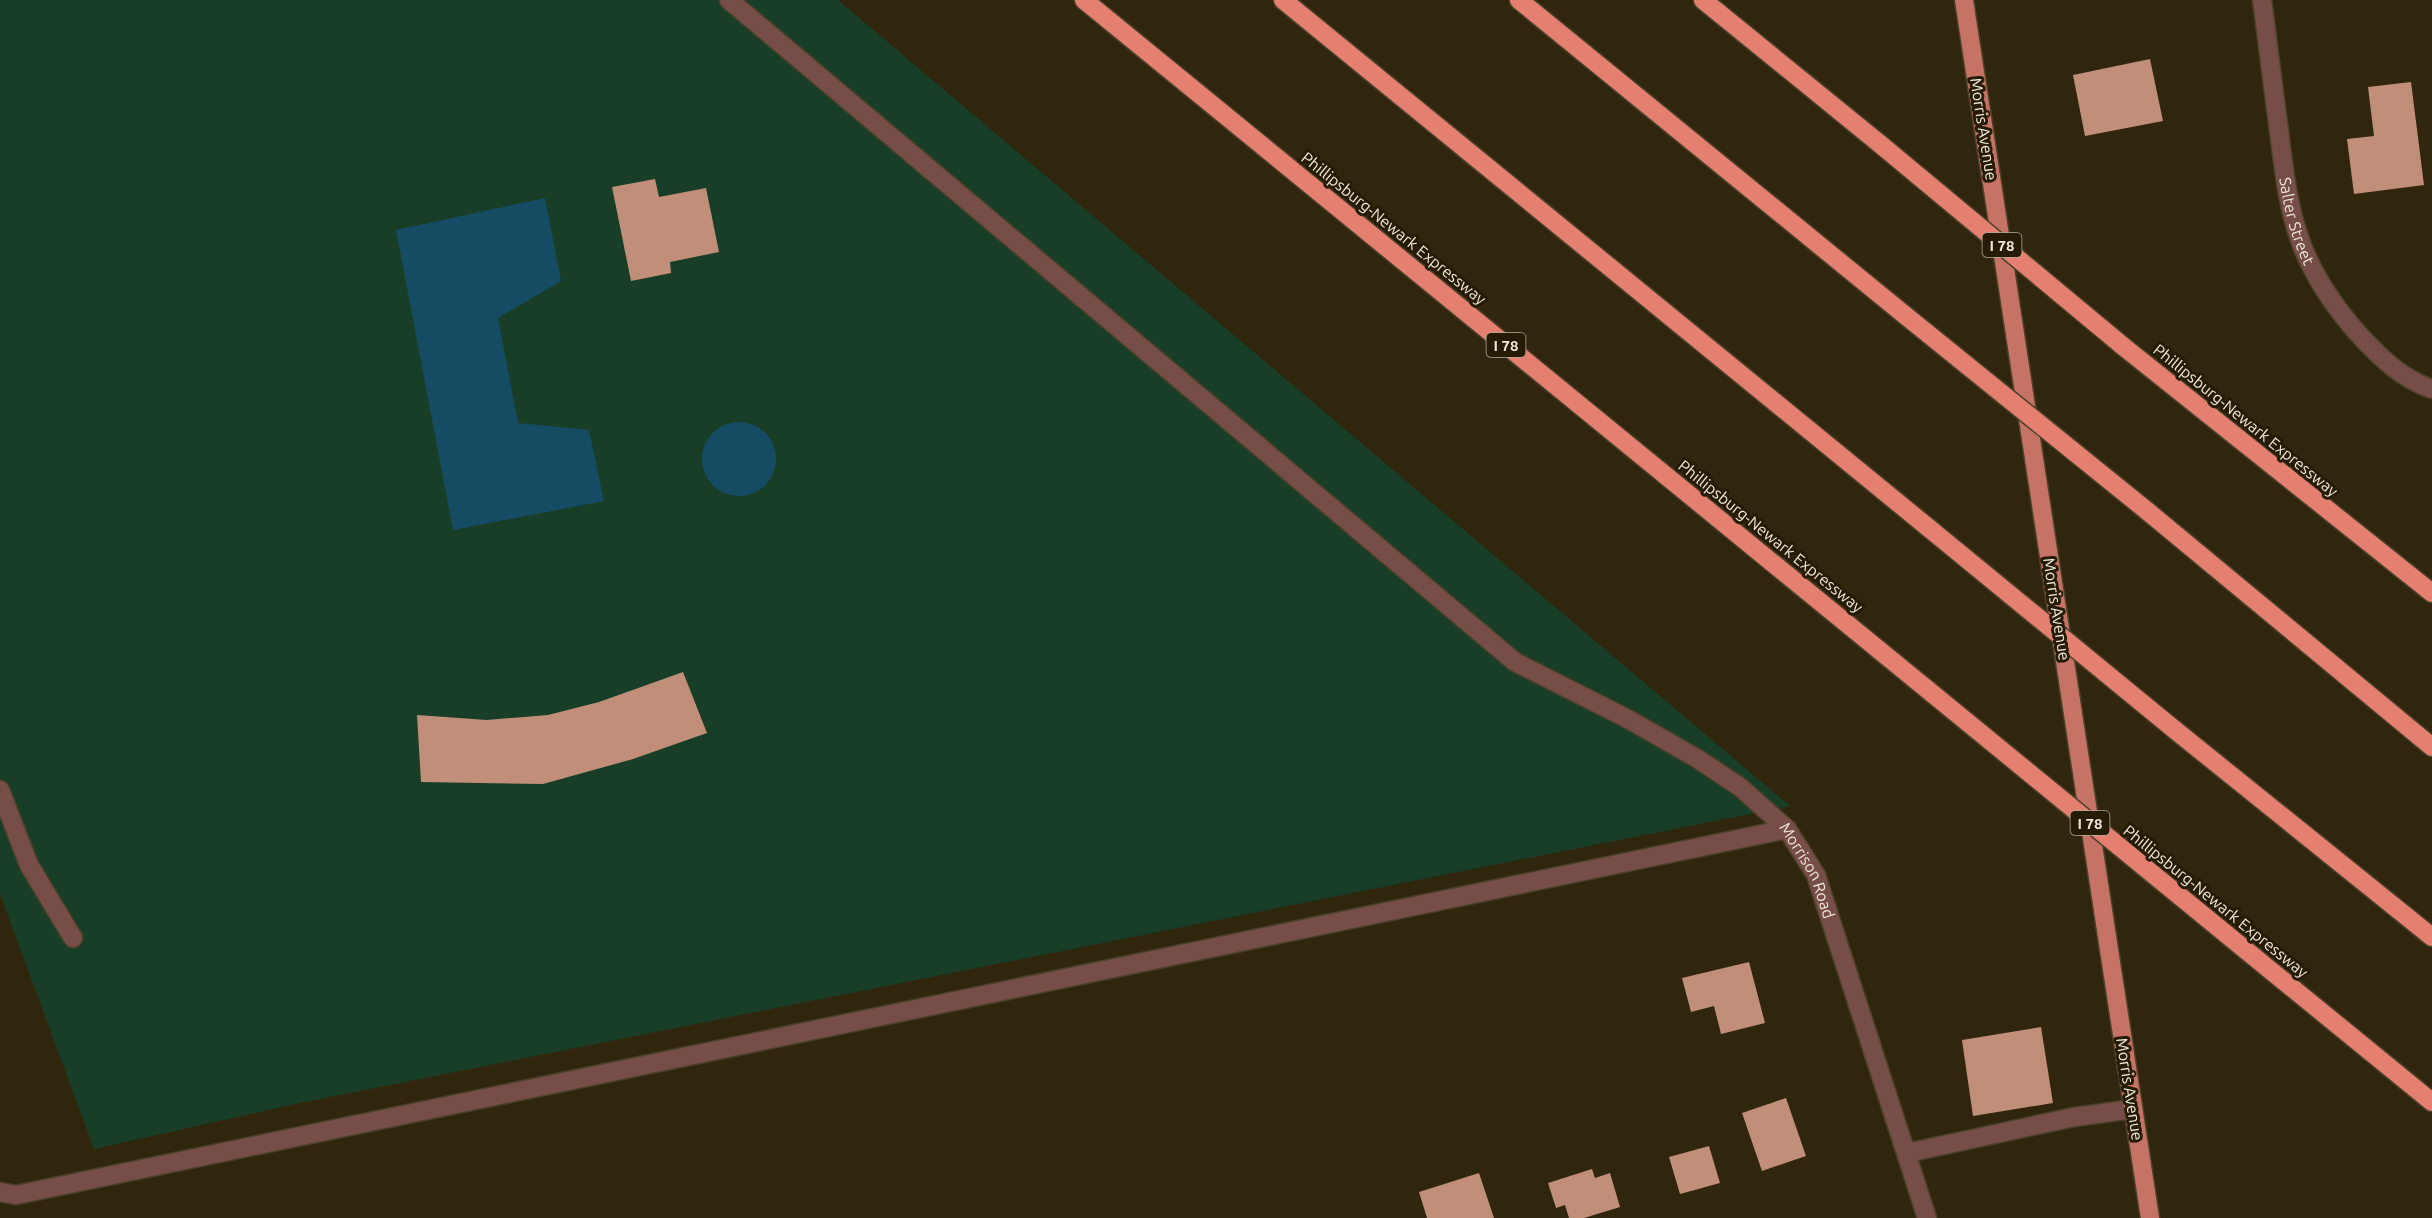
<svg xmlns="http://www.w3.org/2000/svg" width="2432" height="1218" viewBox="0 0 2432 1218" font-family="Ubuntu,sans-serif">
	<rect width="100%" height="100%" fill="#30260e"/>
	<path fill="#193e27" d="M0 0H838L1790 806 304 1102 94 1149 0 894Z"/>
	<g fill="#154c64">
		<path d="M545 198 561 281 498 318 518 423 589 430 604 501 453 530 396 230Z"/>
		<circle cx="739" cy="459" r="37"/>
	</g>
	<g fill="#c18e7a">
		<path d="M2150 59 2163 121 2085 136 2073 75Z"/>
		<path d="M2411 82 2424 185 2354 194 2347 139 2374 136 2368 87Z"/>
		<path d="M655 179 659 197 706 188 719 252 670 262 671 273 631 281 612 187Z"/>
		<path d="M683 672 707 733 633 759 543 784 421 782 417 715 487 720 548 715 599 702Z"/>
		<path d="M1749 962 1765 1023 1721 1034 1714 1006 1691 1012 1682 978Z"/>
		<path d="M2041 1027 2053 1103 1973 1116 1962 1040Z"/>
		<path d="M1786 1098 1806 1156 1762 1171 1742 1113Z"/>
		<path d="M1709 1146 1720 1183 1680 1194 1669 1157Z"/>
		<path d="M1592 1169 1595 1178 1610 1173 1620 1207 1584 1218H1569L1565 1205 1556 1208 1548 1183Z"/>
		<path d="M1479 1173 1494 1218H1427L1419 1192Z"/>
	</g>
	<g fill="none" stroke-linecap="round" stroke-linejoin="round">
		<defs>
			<g id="minor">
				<path id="s1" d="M729 0 1515 662 1628 719 1698 759 1740 787 1787 829 1816 875 1927 1218"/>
				<path id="s2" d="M2262 0C2268 44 2273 88 2279 131 2284 170 2288 211 2303 248 2316 280 2339 313 2363 339 2384 361 2403 379 2432 389"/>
				<path d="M0 790 29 865 73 938"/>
				<path d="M1907 1153 2074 1117 2133 1109"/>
				<path d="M0 1192 16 1195 1787 829"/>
			</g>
			<path id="major" d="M1964 0 2150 1218"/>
			<g id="highway">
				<path d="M1084 0 1928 690"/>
				<path d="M1283 0 1930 529"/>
				<path d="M1519 0 1906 316"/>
				<path d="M1703 0 1880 144"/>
				<path d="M2124 347 2432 593"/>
				<path d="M2146 510 2432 747"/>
				<path d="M2175 730 2432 937"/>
				<path d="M2253 956 2432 1102"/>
			</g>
		</defs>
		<use href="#minor" stroke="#4b412b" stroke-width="21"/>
		<use href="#major" stroke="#4b412b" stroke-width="21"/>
		<use href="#highway" stroke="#4b412b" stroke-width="21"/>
		<use href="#minor" stroke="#774e47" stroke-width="18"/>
		<use href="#major" stroke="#c67265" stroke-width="18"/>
		<use href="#highway" stroke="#e58070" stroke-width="18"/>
		<defs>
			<g id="highway-bridge">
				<path d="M1880 144 2124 347"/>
				<path d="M1906 316 2146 510"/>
				<path d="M1930 529 2175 730"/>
				<path d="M1928 690 2253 956"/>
			</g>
		</defs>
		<use href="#highway-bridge" stroke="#4b412b" stroke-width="21" stroke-linecap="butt"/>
		<use href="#highway-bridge" stroke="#e58070" stroke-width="18"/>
	</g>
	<g text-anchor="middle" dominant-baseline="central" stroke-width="6" stroke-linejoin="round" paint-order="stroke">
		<g fill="#261c05" stroke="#b3ab9a" stroke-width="1.5">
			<rect x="1982.5" y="233" width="39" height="24" rx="4.5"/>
			<rect x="1486.5" y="333" width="39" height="24" rx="4.5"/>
			<rect x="2070.5" y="811" width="39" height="24" rx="4.5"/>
		</g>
		<g font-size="15" font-weight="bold" fill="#efe8da">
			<text x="2002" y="245">I 78</text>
			<text x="1506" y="345">I 78</text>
			<text x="2090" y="823">I 78</text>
		</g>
		<g font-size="16" fill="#efe8da" stroke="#261c05">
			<text transform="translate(1984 129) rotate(81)">Morris Avenue</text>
			<text stroke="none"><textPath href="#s2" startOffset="224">Salter Street</textPath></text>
			<text transform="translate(1394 228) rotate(39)">Phillipsburg-Newark Expressway</text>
			<text transform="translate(2246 420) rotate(39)">Phillipsburg-Newark Expressway</text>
			<text transform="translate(1771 536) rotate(39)">Phillipsburg-Newark Expressway</text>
			<text transform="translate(2057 609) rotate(81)">Morris Avenue</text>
			<text stroke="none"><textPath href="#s1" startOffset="1395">Morrison Road</textPath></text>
			<text transform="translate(2216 901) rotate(39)">Phillipsburg-Newark Expressway</text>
			<text transform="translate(2130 1089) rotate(81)">Morris Avenue</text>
		</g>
	</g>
</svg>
